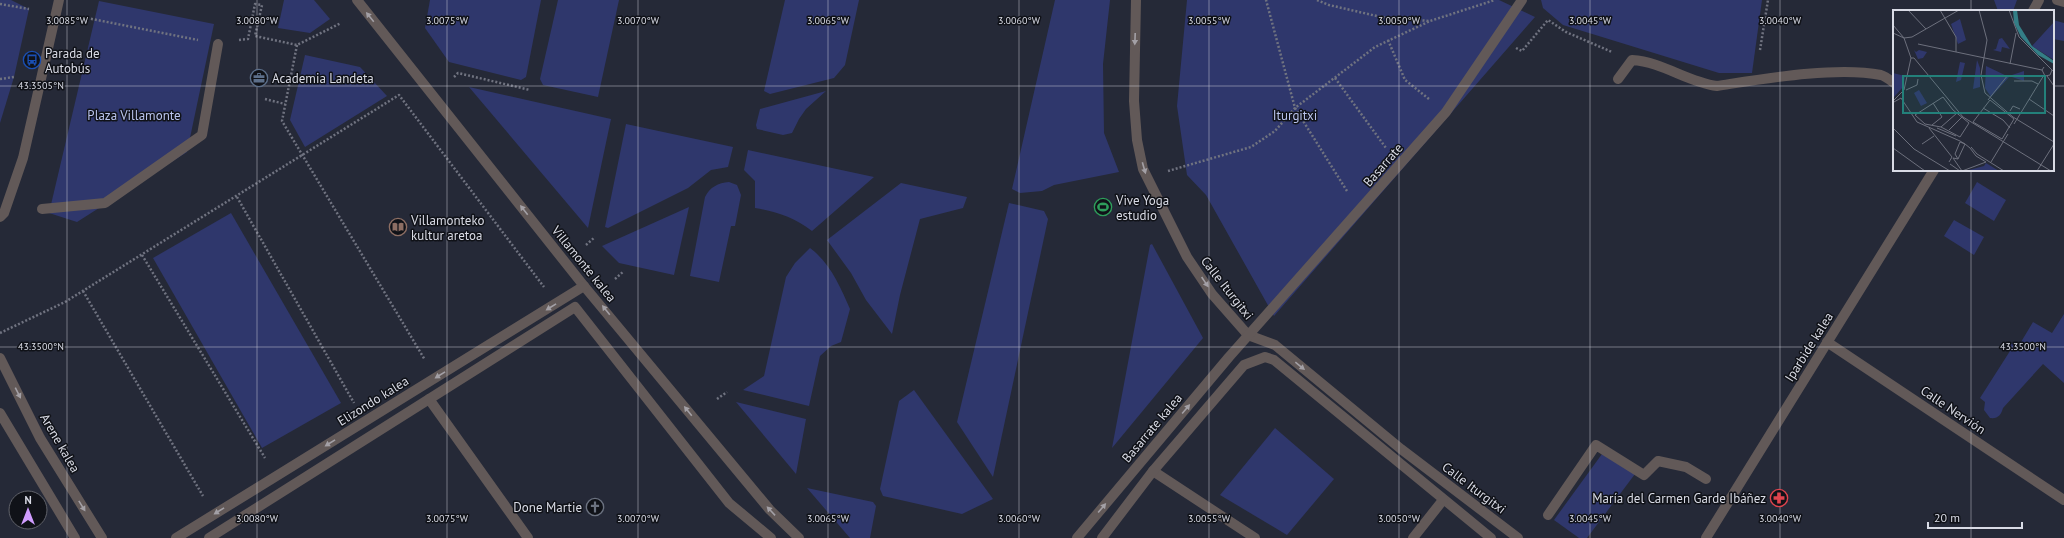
<svg xmlns="http://www.w3.org/2000/svg" width="2064" height="538" viewBox="0 0 2064 538" font-family="'PT Sans',sans-serif">
	<rect width="100%" height="100%" fill="#252937"/>
	<g fill="#2f376c">
		<path d="M0 0H11L29 9 14 77 0 123Z"/>
		<path d="M284 0H314L330 19 310 33 278 28Z"/>
		<path d="M430 0H541L526 77 521 80 449 62 425 28Z"/>
		<path d="M558 0H619L598 97 543 85 540 79Z"/>
		<path d="M785 0H859L845 65 834 78 770 94 764 91Z"/>
		<path d="M1055 0H1110L1103 64 1104 133 1119 172 1054 185 1042 191 1020 193 1012 189Z"/>
		<path d="M1187 0H1499L1535 17 1274 316 1206 195 1187 175 1177 106Z"/>
		<path d="M1541 0H1762L1752 73H1719L1563 25 1543 8Z"/>
		<path d="M1994 0H2017L2013 11H1998Z"/>
		<path d="M99 1 214 24 187 152 77 222 49 213Z"/>
		<path d="M2053 20 2064 23V41L2053 39Z"/>
		<path d="M305 55 360 67 387 96 305 147 290 120Z"/>
		<path d="M469 87 611 119 588 228Z"/>
		<path d="M826 91 806 109 799 119 792 133 783 135 757 129 756 125 760 109Z"/>
		<path d="M626 124 733 147 728 167 711 170 688 188 608 228 605 227Z"/>
		<path d="M748 150 874 177 812 231C793 217 777 212 755 208V181L744 170Z"/>
		<path d="M729 182 737 185 741 195 735 226H731L719 282 690 276 705 197C710 187 718 183 729 182Z"/>
		<path d="M1977 182 2006 200 1994 221 1965 203Z"/>
		<path d="M901 183 967 197 963 208 920 219 900 295 892 334 866 300 851 273 827 240Z"/>
		<path d="M1009 203 1044 211 1048 219 993 477 957 422Z"/>
		<path d="M689 207 674 275 619 263 602 246Z"/>
		<path d="M231 213 341 403 262 448 153 258Z"/>
		<path d="M1954 220 1984 237 1974 255 1944 236Z"/>
		<path d="M1152 244 1203 338 1112 448 1150 245Z"/>
		<path d="M810 248C830 263 840 286 850 309L841 342 831 346 820 356 809 406 743 390 764 376 786 277 795 263Z"/>
		<path d="M2064 314V383L2043 364 2003 408C2001 415 1998 419 1990 418L1984 410 1985 402 1980 398 2010 351 2008 349 2012 343 2018 347 2033 322 2052 333Z"/>
		<path d="M914 390 993 499 962 514 883 496 880 489 899 401Z"/>
		<path d="M736 402 806 419 796 474Z"/>
		<path d="M1275 428 1334 479 1287 535 1220 495Z"/>
		<path d="M1602 454 1635 474 1587 538H1579L1554 520Z"/>
		<path d="M807 488 873 502 876 506 870 538H850Z"/>
	</g>
	<g fill="none" stroke-linecap="round" stroke-linejoin="round">
		<g stroke="#707380" stroke-width="2.5" stroke-dasharray="2 2" stroke-linecap="butt">
			<path d="M1317 0 1329 5 1381 17 1430 21 1495 0"/>
			<path d="M0 4 29 9"/>
			<path d="M87 18 198 40"/>
			<path d="M239 40 248 39 255 4 262 5 255 36 297 45 341 23"/>
			<path d="M1388 40 1405 80 1429 99"/>
			<path d="M297 45 282 121 425 360"/>
			<path d="M1516 48 1522 51 1548 20 1566 32 1612 52"/>
			<path d="M1760 50 1768 0"/>
			<path d="M454 77 458 73 530 90"/>
			<path d="M1335 78 1386 148"/>
			<path d="M0 79 14 77"/>
			<path d="M265 99 285 104"/>
			<path d="M1168 171 1251 147 1275 131 1295 108 1266 0"/>
			<path d="M1347 191 1295 108 1375 47 1430 21"/>
			<path d="M237 197 354 403"/>
			<path d="M586 245 595 237"/>
			<path d="M142 255 265 458"/>
			<path d="M615 279 624 271"/>
			<path d="M83 291 203 496"/>
			<path d="M0 333 65 302 399 95 544 287"/>
			<path d="M717 399 727 392"/>
		</g>
		<g stroke="#625958" stroke-width="10">
			<path d="M357 0 584 286 770 510 799 538"/>
			<path d="M1136 0 1134 101 1137 140 1143 169 1187 257 1212 294 1248 335 1275 345 1401 449 1518 538"/>
			<path d="M2057 0 2064 2"/>
			<path d="M2033 11 2039 0"/>
			<path d="M1618 79 1632 60C1663 62 1687 82 1717 86 1763 79 1836 66 1881 75 1885 76 1890 80 1894 83"/>
			<path d="M42 209 105 203 202 135 218 44"/>
			<path d="M0 217 4 213 23 158 59 0"/>
			<path d="M1827 342 2064 500"/>
			<path d="M0 358 40 438 102 538"/>
			<path d="M429 399 528 538"/>
			<path d="M0 413 75 538"/>
			<path d="M1153 471 1255 538"/>
			<path d="M1548 515 1596 445 1644 475 1658 461 1686 467 1706 479"/>
			<path d="M176 538 584 286"/>
			<path d="M209 538 575 307 729 503 771 538"/>
			<path d="M1077 538 1229 357 1446 112 1522 0"/>
			<path d="M1102 538 1153 471 1244 365 1265 357 1274 360 1491 538"/>
			<path d="M1413 538 1443 500"/>
			<path d="M1706 538 1934 170"/>
		</g>
	</g>
	<defs><path id="oneway-solid" d="M-6-.8H1V-3.2L6.5 0L1 3.2V.8H-6Z"/></defs>
	<g fill="#a3a0a6">
		<use href="#oneway-solid" transform="translate(370 17) rotate(-129)"/>
		<use href="#oneway-solid" transform="translate(1135 39) rotate(92)"/>
		<use href="#oneway-solid" transform="translate(1144 168) rotate(74)"/>
		<use href="#oneway-solid" transform="translate(524 210) rotate(-128)"/>
		<use href="#oneway-solid" transform="translate(1205 282) rotate(56)"/>
		<use href="#oneway-solid" transform="translate(551 307) rotate(148)"/>
		<use href="#oneway-solid" transform="translate(606 310) rotate(-129)"/>
		<use href="#oneway-solid" transform="translate(1300 366) rotate(39)"/>
		<use href="#oneway-solid" transform="translate(440 375) rotate(148)"/>
		<use href="#oneway-solid" transform="translate(18 393) rotate(63)"/>
		<use href="#oneway-solid" transform="translate(1186 409) rotate(-50)"/>
		<use href="#oneway-solid" transform="translate(688 411) rotate(-129)"/>
		<use href="#oneway-solid" transform="translate(330 443) rotate(148)"/>
		<use href="#oneway-solid" transform="translate(82 506) rotate(58)"/>
		<use href="#oneway-solid" transform="translate(1102 508) rotate(-50)"/>
		<use href="#oneway-solid" transform="translate(219 511) rotate(148)"/>
		<use href="#oneway-solid" transform="translate(771 511) rotate(-133)"/>
	</g>
	<path fill="none" stroke="#d9dbe5" stroke-width="1" stroke-opacity="0.45" d="M67 0V538M257 0V538M447 0V538M638 0V538M828 0V538M1019 0V538M1209 0V538M1399 0V538M1590 0V538M1780 0V538M1971 0V11M0 86H1894M2053 86H2064M1971 170V538M0 347H2064"/>
	<defs>
		<symbol id="bus-ring" viewBox="-11 -11 22 22"><circle r="9.5" fill="#101218" stroke="#1a4fb4" stroke-width="1.5"/><path d="M-5-6H5V4H4V6H2V4H-2V6H-4V4H-5ZM-3.5-4V0h7V-4ZM-3.5 1.2v1.5H-2V1.2ZM2 1.2v1.5H3.5V1.2Z" fill="#1a4fb4"/></symbol>
		<symbol id="office-ring" viewBox="-11 -11 22 22"><circle r="9.5" fill="#101218" stroke="#5c6f8a" stroke-width="1.5"/><path d="M-6-3h4V-5.5h4V-3h4V5H-6ZM-1-4.5V-3h2v-1.5ZM-6 0V1H6V0Z" fill="#5c6f8a"/></symbol>
		<symbol id="stadium-ring" viewBox="-11 -11 22 22"><circle r="9.5" fill="#101218" stroke="#2e9e5b" stroke-width="1.5"/><path d="M0-5a6.5 5 0 1 0 0 10a6.5 5 0 1 0 0-10ZM-3.5-1.8h7v3.6h-7Z" fill="#2e9e5b"/></symbol>
		<symbol id="library-ring" viewBox="-11 -11 22 22"><circle r="9.5" fill="#101218" stroke="#8d6e63" stroke-width="1.5"/><path d="M-6-4Q-3-5.5-.7-3.5V5Q-3 3-6 4ZM6-4Q3-5.5 .7-3.5V5Q3 3 6 4Z" fill="#8d6e63"/></symbol>
		<symbol id="pharmacy-ring" viewBox="-11 -11 22 22"><circle r="9.5" fill="#101218" stroke="#e0444e" stroke-width="1.5"/><path d="M-2-6h4v4h4v4h-4v4h-4v-4h-4v-4h4Z" fill="#e0444e"/></symbol>
		<symbol id="church-ring" viewBox="-11 -11 22 22"><circle r="9.5" fill="#101218" stroke="#6b7280" stroke-width="1.5"/><path d="M-1.2-6h2.4v3.5h3.3v2.4h-3.3V6h-2.4V-.1h-3.3v-2.4h3.3Z" fill="#6b7280"/></symbol>
	</defs>
	<g fill-rule="evenodd">
		<use href="#bus-ring" x="22" y="50" width="20" height="20"/>
		<use href="#office-ring" x="249" y="68" width="20" height="20"/>
		<use href="#stadium-ring" x="1093" y="197" width="20" height="20"/>
		<use href="#library-ring" x="388" y="217" width="20" height="20"/>
		<use href="#pharmacy-ring" x="1769" y="488" width="20" height="20"/>
		<use href="#church-ring" x="585" y="497" width="20" height="20"/>
	</g>
	<g text-anchor="middle" dominant-baseline="central" stroke-width="3" stroke-linejoin="round" paint-order="stroke">
		<g font-size="13" fill="#d9dbe5" stroke="#101218" text-anchor="start">
			<text x="45" y="53">Parada de<tspan x="45" dy="15">Autobús</tspan></text>
			<text x="272" y="78">Academia Landeta</text>
			<text x="1116" y="200">Vive Yoga<tspan x="1116" dy="15">estudio</tspan></text>
			<text x="411" y="220">Villamonteko<tspan x="411" dy="15">kultur aretoa</tspan></text>
			<text x="1766" y="498" text-anchor="end">María del Carmen Garde Ibáñez</text>
			<text x="582" y="507" text-anchor="end">Done Martie</text>
		</g>
		<g font-size="13" fill="#bac4ee" stroke="#101218">
			<text x="134" y="115">Plaza Villamonte</text>
			<text x="1295" y="115">Iturgitxi</text>
		</g>
		<g font-size="13" fill="#d9dbe5" stroke="#101218">
			<text transform="translate(1383 165) rotate(-49)">Basarrate</text>
			<text transform="translate(584 264) rotate(51)">Villamonte kalea</text>
			<text transform="translate(1227 288) rotate(52)">Calle Iturgitxi</text>
			<text transform="translate(1809 347) rotate(-58)">Iparbide kalea</text>
			<text transform="translate(373 401) rotate(-32)">Elizondo kalea</text>
			<text transform="translate(1953 410) rotate(34)">Calle Nervión</text>
			<text transform="translate(1152 428) rotate(-50)">Basarrate kalea</text>
			<text transform="translate(60 443) rotate(60)">Arene kalea</text>
			<text transform="translate(1474 488) rotate(37)">Calle Iturgitxi</text>
		</g>
	</g>
	<g transform="translate(1893 10)">
		<rect width="161" height="161" fill="#252937"/>
		<path d="M67 9 73 30 65 34 58 14ZM161 12V50L139 36ZM109 28 117 39 109 37 108 42 100 40 103 39 106 29ZM21 40 23 42 26 40 34 42 30 48 25 49ZM84 50 87 58V77L80 79ZM67 52 72 53 68 70 63 72ZM93 56 116 67 98 87 92 78ZM131 61V71L116 66ZM0 63 12 66 10 77 1 87ZM26 80 34 93 28 96 21 83ZM93 153 106 161H72L91 156Z" fill="#2f376c"/>
		<path d="M120 0H124L126 15 139 36 161 51V54L145 45 128 27 121 13Z" fill="#347e86"/>
		<path fill="none" stroke="#6d707d" stroke-width="1" d="M15 0 33 19M47 0 63 27V42M86 0 94 30 88 65 92 83 120 107 161 132M116 0 126 27 161 62M0 15 11 28 18 48 11 80 1 90M0 23 11 28 19 27 66 0M25 34 149 60M18 48H21L70 107 158 161M117 54 123 23M151 57 149 60 152 66 157 65 159 60M154 66 161 76M121 71H139L145 74M13 80 24 75 25 69M50 87 60 100 76 113 67 127 48 117 32 114 22 105ZM136 89 161 106M95 90 115 65M97 90 121 109 109 129 80 112ZM1 92 8 88 24 112 67 131 72 134 77 138 83 146 93 152 69 161 60 148 65 149 72 134 67 132 62 144 65 149M90 98 110 110 117 118M117 101 120 96 127 99M121 114 151 65M39 115 49 107 40 93M48 117 64 103M0 118 21 139 57 161M36 118 59 147 56 152M44 118 63 126M56 120 69 107M29 134 41 126M78 137 84 144 111 161M0 138 32 161M98 152 115 124M57 154 67 161M144 161 161 134"/>
		<path fill="#23807a" fill-opacity="0.15" stroke="#23807a" stroke-width="2" d="M10 66H152V103H10Z"/>
		<rect width="161" height="161" fill="none" stroke="#d9dbe5" stroke-width="2"/>
	</g>
	<g font-size="10" text-anchor="middle" fill="#d9dbe5" stroke="#101218" stroke-width="3" stroke-linejoin="round" paint-order="stroke">
		<text x="67" y="24">3.0085°W</text>
		<text x="257" y="24">3.0080°W</text>
		<text x="447" y="24">3.0075°W</text>
		<text x="638" y="24">3.0070°W</text>
		<text x="828" y="24">3.0065°W</text>
		<text x="1019" y="24">3.0060°W</text>
		<text x="1209" y="24">3.0055°W</text>
		<text x="1399" y="24">3.0050°W</text>
		<text x="1590" y="24">3.0045°W</text>
		<text x="1780" y="24">3.0040°W</text>
		<text x="41" y="89">43.3505°N</text>
		<text x="41" y="350">43.3500°N</text>
		<text x="2023" y="350">43.3500°N</text>
		<text x="257" y="522">3.0080°W</text>
		<text x="447" y="522">3.0075°W</text>
		<text x="638" y="522">3.0070°W</text>
		<text x="828" y="522">3.0065°W</text>
		<text x="1019" y="522">3.0060°W</text>
		<text x="1209" y="522">3.0055°W</text>
		<text x="1399" y="522">3.0050°W</text>
		<text x="1590" y="522">3.0045°W</text>
		<text x="1780" y="522">3.0040°W</text>
	</g>
	<g transform="translate(28 510)"><circle r="19" fill="#101218" stroke="#60626a"/>
	<path d="M0-3L7 15L0 10L-7 15Z" fill="#d09dfe"/>
	<text y="-6" font-size="11" font-weight="bold" text-anchor="middle" fill="#d9dbe5">N</text>
	</g>
	<path d="M1928 522v6h94v-6" fill="none" stroke="#d9dbe5" stroke-width="2"/>
	<text x="1934" y="522" font-size="12" fill="#d9dbe5" stroke="#101218" stroke-width="3" paint-order="stroke">20 m</text>
</svg>
